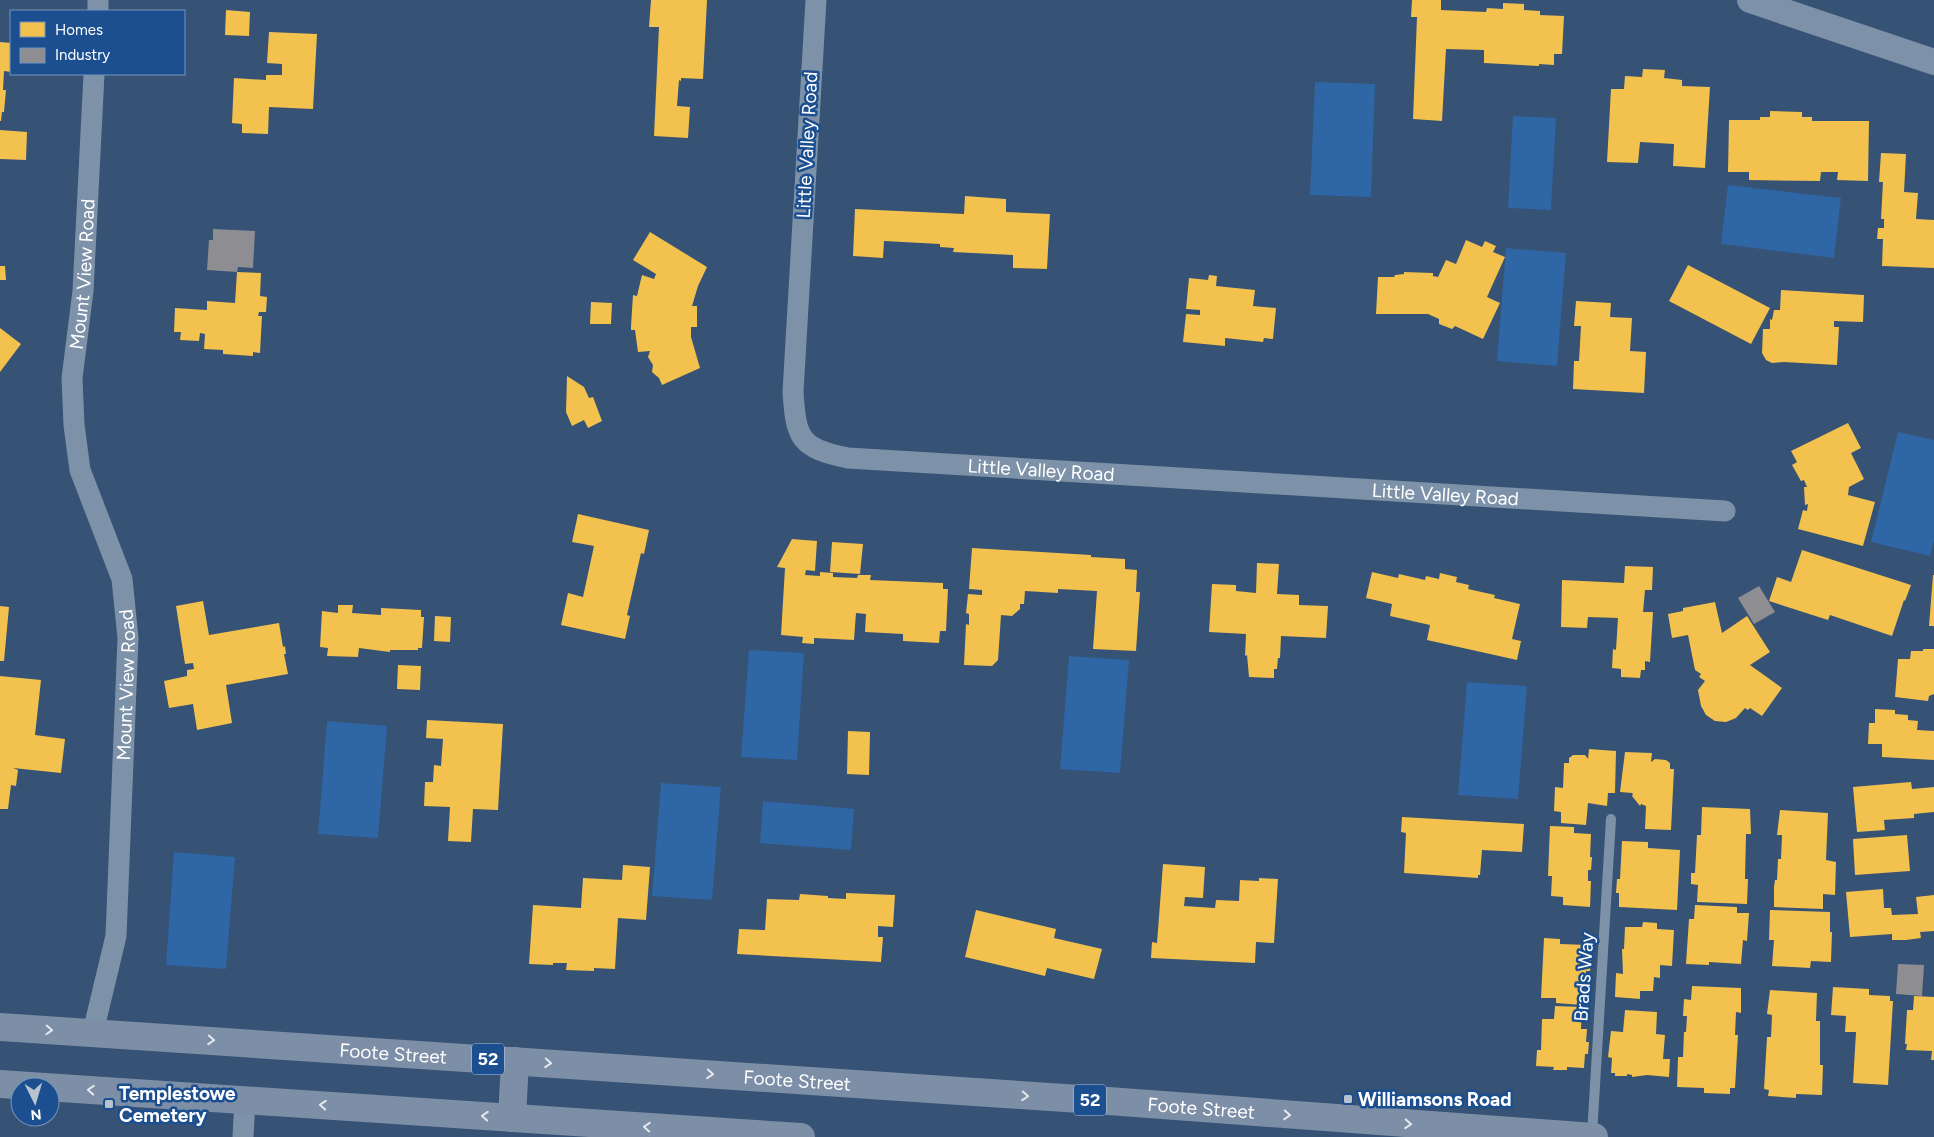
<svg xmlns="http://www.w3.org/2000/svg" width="1934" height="1137" viewBox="0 0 1934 1137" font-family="Figtree,sans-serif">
	<rect width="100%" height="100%" fill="#365274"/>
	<g fill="#2f66a5">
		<path d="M1315 82 1375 84 1371 197 1310 195Z"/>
		<path d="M1513 116 1556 118 1551 210 1508 208Z"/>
		<path d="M1728 185 1841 198 1834 258 1721 244Z"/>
		<path d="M1506 248 1566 253 1557 366 1497 361Z"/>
		<path d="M1898 432 1934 440V540L1930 556 1871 542Z"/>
		<path d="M749 650 804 653 797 760 741 757Z"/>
		<path d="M1069 656 1129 660 1120 773 1060 769Z"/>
		<path d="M1467 682 1527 686 1518 799 1458 795Z"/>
		<path d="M327 721 387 726 378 838 318 834Z"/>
		<path d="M661 783 721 787 712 900 652 896Z"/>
		<path d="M763 801 854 809 851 850 760 843Z"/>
		<path d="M174 852 235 857 226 969 166 965Z"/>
	</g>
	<g fill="#f2c14e">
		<path d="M651 0H707L703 79 681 78V81L679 80 677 106 690 107 688 138 654 136 659 27H649Z"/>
		<path d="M1412 0H1441V10L1486 12 1487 8 1503 9V3L1524 4V10L1540 11V15L1564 16 1562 54H1554V65L1539 64V66L1484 63V50L1446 49 1442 121 1413 119 1417 17H1411Z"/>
		<path d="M226 10 250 12 249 36 225 35Z"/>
		<path d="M269 32 317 34 313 109 269 107 268 134 242 133V124L232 123 234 78 266 80V75H282V64L267 63Z"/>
		<path d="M0 42 11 43V72L4 71 3 90H6L4 112H2L1 121H0Z"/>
		<path d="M1643 69 1665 70 1664 78 1682 80V86L1710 87 1705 168 1673 166 1674 144 1640 142 1638 163 1607 162 1611 89H1624L1625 76 1642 77Z"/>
		<path d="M1770 111 1802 112V117H1812V121H1869L1868 181 1837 180 1838 172H1821L1820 181 1749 180V172H1728L1729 120H1760V117H1770Z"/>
		<path d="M0 130 27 132 26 160 0 159Z"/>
		<path d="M1881 153 1906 154 1904 192 1918 193 1916 219 1934 220V268L1882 266 1883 239H1877L1878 228H1884V219H1881L1883 182H1879Z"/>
		<path d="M965 196 1006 199V212L1050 214 1047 269 1013 268V255L953 252 954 248 940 247V244L884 241 883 258 853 256 855 209 964 214Z"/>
		<path d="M650 232 707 267 698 286 692 306H697V327H691V337L700 368 662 385 659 378 652 372 653 365 648 357 650 351 638 352 635 330H631V326L633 295 637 296 642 275 654 279 656 274 633 260Z"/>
		<path d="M1466 240 1482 247 1485 241 1496 246 1493 252 1505 257 1487 297 1500 303 1483 339 1455 326 1452 329 1439 324V319L1428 314H1376L1378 277H1394L1395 275 1404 274V272L1433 273V276L1438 277 1446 260 1456 264Z"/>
		<path d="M1688 265 1770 308 1751 344 1669 301Z"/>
		<path d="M0 266H5L6 280H0Z"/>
		<path d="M237 272 261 273 260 296 267 297 266 312H259L258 316H262L260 353 253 352V356L223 354V350L204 349 205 334 200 333 199 341 180 340 181 332H174L175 308 207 310V301L235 303Z"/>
		<path d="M1209 275 1217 276 1216 286 1255 290 1253 306 1276 308 1273 339 1264 338 1263 342 1225 338V346L1183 342 1186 314 1200 315V310L1186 309 1189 278 1208 280Z"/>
		<path d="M1781 290 1864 295 1863 322 1834 321V327H1839L1837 365 1784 362 1772 363 1766 360 1762 353 1763 329H1770V319L1772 320 1774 310H1780Z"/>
		<path d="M1576 301 1611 303 1610 317 1632 318 1630 351 1646 352 1644 393 1573 389 1574 361H1579L1581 326H1574Z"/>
		<path d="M591 302 612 303 611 324H590Z"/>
		<path d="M0 328 21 344 0 372Z"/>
		<path d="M567 376 584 387 589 398 593 397 602 421 588 428 584 420 572 426 566 412Z"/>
		<path d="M1848 423 1861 448 1851 453 1864 479 1849 487 1848 495 1875 502 1863 546 1798 529 1803 510 1807 511 1808 504 1805 505 1804 487H1807L1804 480 1801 481 1792 465 1797 462 1791 451Z"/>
		<path d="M578 514 649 530 644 554 641 553 627 615 630 616 625 639 561 625 568 593 583 597 594 546 572 542Z"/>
		<path d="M792 539 817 541 815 571 806 570 805 575 820 576V572L833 573V577L857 578 858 575H871L870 580 943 583V589H948L946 631H940L939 643 903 641V634L865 632 866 614 856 613 854 640 814 638V644L802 643 803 637 781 635 785 568 777 567Z"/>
		<path d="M832 542 863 544 860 574 830 572Z"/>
		<path d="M972 548 1091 555V557L1125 559V569L1137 570 1136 592H1140L1136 651 1093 649 1097 591 1058 589V593L1025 591 1024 604H1020V609L1012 616 1001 615 998 660 992 666 964 665 966 624 969 625V614L966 613 968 594 982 595V590L969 589Z"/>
		<path d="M1802 550 1911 585 1905 601 1904 600 1892 636 1830 615 1828 620 1769 601 1777 577 1791 582Z"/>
		<path d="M1257 563 1279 564 1277 594 1299 595V605L1328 606 1326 638 1281 636 1280 658H1278L1277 669H1274V678L1249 677 1247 655 1245 656 1246 634 1209 632 1212 584 1236 585V591L1256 593Z"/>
		<path d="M1625 566 1653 567 1652 590H1645L1643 612H1653L1650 662 1645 661V670H1641L1640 678 1621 677V669L1612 668 1613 649 1616 650 1618 618 1588 617 1587 628 1561 627 1562 580 1624 583Z"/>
		<path d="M1372 572 1398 578 1399 574 1425 580 1426 576 1439 579 1440 573 1457 577 1456 582 1469 585 1468 589 1495 595 1494 598 1520 604 1512 639 1521 641 1517 660 1427 640 1430 625 1390 616 1392 604 1366 598Z"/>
		<path d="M1933 575H1934V626H1929Z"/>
		<path d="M203 601 209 635 279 623 283 647 285 646 286 654H284L288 674 226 685 232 723 197 730 193 704 169 708 164 681 187 676V670L194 669 193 663 185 664 176 606Z"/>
		<path d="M1715 602 1722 633 1747 616 1770 652 1750 665 1782 688 1762 716 1750 708 1748 710 1745 708 1736 718 1726 722 1715 721 1706 715 1701 706 1698 690 1705 681 1699 677 1701 674 1695 670 1688 635 1672 638 1668 614 1683 611V608Z"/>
		<path d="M338 605H353L352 613 381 615V608L421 610V617H424L422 648H418V650H390V652L359 648 358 657 327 656 328 648 320 647 322 611 338 613Z"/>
		<path d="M0 606 9 607 4 661H0Z"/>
		<path d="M435 616 451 617 450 642 434 641Z"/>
		<path d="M1923 649H1934V694L1929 696 1928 701 1895 697 1898 659H1910L1911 651H1923Z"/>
		<path d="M398 665 421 666 420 690 397 689Z"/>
		<path d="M0 676 41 680 35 735 65 739 61 773 13 768 18 770 16 786 11 785 8 809H0Z"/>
		<path d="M1875 709 1895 710V714L1908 715V720L1918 721 1917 730 1934 731V760L1882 757V744H1868L1869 723H1875Z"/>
		<path d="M427 720 503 724 498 810 473 809 471 842 448 841 450 807 424 806 425 782H433L434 765 441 766 443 739 426 738Z"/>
		<path d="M848 731 870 732 869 775 847 774Z"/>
		<path d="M1589 749 1616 751 1615 793H1608L1607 806 1588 803 1586 825 1561 823V812L1554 811 1555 787 1563 788 1564 763H1569V758L1573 755H1585L1588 759Z"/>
		<path d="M1625 752 1652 753 1651 762 1655 759 1666 760 1670 763V769H1674L1671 830 1645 829 1646 806 1641 804 1640 806 1632 796 1633 794 1632 793 1620 792Z"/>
		<path d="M1911 782 1912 789 1934 787V812L1914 814V818L1884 820 1885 830 1857 832 1853 787Z"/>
		<path d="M1702 807 1750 809 1751 834H1746L1745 879H1748L1747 904 1697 902 1698 885 1691 884V873H1695L1697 835H1701Z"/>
		<path d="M1780 810 1828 813 1826 860 1836 862 1835 895 1823 894V909L1774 907V887L1775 880H1777L1778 859H1781L1782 835H1777Z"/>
		<path d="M1402 817 1524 824 1522 852 1482 850 1480 875H1478V878L1404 873 1406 833 1401 832Z"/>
		<path d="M1550 826 1574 827V833L1591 834 1590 857H1592L1591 870H1588V881H1591L1590 907 1563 905V897L1551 896 1552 876H1548Z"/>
		<path d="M1907 835 1910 871 1855 875 1853 839Z"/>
		<path d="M1622 841 1648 842V848L1680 850 1677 910 1619 907V893H1616L1617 879H1620Z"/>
		<path d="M1163 864 1205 867 1203 898 1185 897 1184 906 1215 908 1216 900 1239 901 1240 880 1259 881V878L1278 879 1274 943 1256 942 1255 963 1151 958 1152 942 1157 943Z"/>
		<path d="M623 865 650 867 646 920 618 918 615 969 594 968V971L566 970 567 963H553V965L529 964 533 905 581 908 583 878 622 880Z"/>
		<path d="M1883 889 1884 908H1891L1892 915 1918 914 1916 897 1934 895V931L1920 932 1921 938 1906 940H1892V934L1850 937 1846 892Z"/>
		<path d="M846 893 895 895 893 927 878 926V937H883L881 962 737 954 739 929 765 930 767 899 799 900 800 894 828 896V898L846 899Z"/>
		<path d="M1695 905 1737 907V913H1749L1747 941 1743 940 1741 964 1709 962V965L1686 964 1689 919H1694Z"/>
		<path d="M976 910 1056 929 1054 938 1102 949 1094 979 1047 968 1045 976 965 957Z"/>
		<path d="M1770 910 1830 912V932H1832L1831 962 1811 961 1810 968 1772 966 1774 940H1769Z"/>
		<path d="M1643 922 1657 923V929L1674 930 1672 966 1660 965V978L1654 977 1653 991H1640V999L1615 997 1616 973 1623 974 1622 949H1624L1625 927H1642Z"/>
		<path d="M1544 938 1560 939V944L1588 945 1587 959H1591L1590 971H1586L1585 983H1583L1582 1005 1556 1003V998H1541Z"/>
		<path d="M1692 986 1741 988V1013L1736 1012 1735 1035H1738L1735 1088H1730V1094L1704 1093V1088L1677 1087 1678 1057H1683L1684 1032H1686L1687 1016H1683L1684 999 1691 1000Z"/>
		<path d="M1833 987 1869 989V995L1890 996V1001H1893L1888 1085 1853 1083 1856 1032H1845L1846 1016 1831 1015Z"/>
		<path d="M1770 990 1817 993 1816 1021H1820V1065H1823L1822 1095 1796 1094V1098L1768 1096 1769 1090 1764 1089 1767 1037H1771L1772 1015 1767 1014Z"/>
		<path d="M1914 996 1934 997V1060H1931L1932 1051 1906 1050 1907 1044H1905L1907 1010H1913Z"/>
		<path d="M1555 1006 1582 1007 1581 1029H1587L1586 1042H1589L1588 1054H1585L1584 1068 1567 1067V1070H1553L1554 1067 1536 1066 1537 1050H1541L1542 1019H1554Z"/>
		<path d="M1625 1010 1657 1012 1656 1034 1665 1035 1663 1059H1670L1669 1077 1647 1075 1632 1077V1075L1627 1074V1076H1615V1073H1611L1612 1058 1608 1057 1611 1031 1623 1032Z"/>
	</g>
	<g fill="#8d8d92">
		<path d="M213 229 255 231 253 268 238 267 237 272 207 270 209 240H213Z"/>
		<path d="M1759 586 1775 612 1754 624 1738 598Z"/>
		<path d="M1898 964 1924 965 1922 996 1896 994Z"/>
	</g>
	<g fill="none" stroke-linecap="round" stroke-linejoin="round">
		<path stroke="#7d92a8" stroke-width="10" d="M1592 1135 1611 819"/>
		<g stroke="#7d92a8" stroke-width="21">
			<path id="s1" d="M816 0 793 392C796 439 800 448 848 458L1725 511"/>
			<path d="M98 11V0"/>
			<path id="s2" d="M93 1032 116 936 128 638 122 579 80 470 74 425 72 378 83 291 94 74"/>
			<path d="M243 1137 245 1100"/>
		</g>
		<path stroke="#7d92a8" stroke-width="26" d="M1750 0 1934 62"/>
		<g stroke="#7d8ea7" stroke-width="28">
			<path id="s3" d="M0 1027 1095 1100 1594 1137"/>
			<path d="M0 1084 801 1137"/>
			<path d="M512 1118 515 1061"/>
		</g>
	</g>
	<defs><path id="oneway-chevron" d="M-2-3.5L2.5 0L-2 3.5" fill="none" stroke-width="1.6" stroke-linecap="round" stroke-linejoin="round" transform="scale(1.25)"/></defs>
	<g stroke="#e5e8ed">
		<use href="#oneway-chevron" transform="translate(49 1030) rotate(3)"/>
		<use href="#oneway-chevron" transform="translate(211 1040) rotate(4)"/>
		<use href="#oneway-chevron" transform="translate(548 1063) rotate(4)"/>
		<use href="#oneway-chevron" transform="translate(710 1074) rotate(4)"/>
		<use href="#oneway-chevron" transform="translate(91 1090) rotate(-176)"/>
		<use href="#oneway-chevron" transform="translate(1025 1096) rotate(4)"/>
		<use href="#oneway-chevron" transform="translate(323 1105) rotate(-176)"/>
		<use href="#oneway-chevron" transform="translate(1287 1115) rotate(4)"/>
		<use href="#oneway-chevron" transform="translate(485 1116) rotate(-176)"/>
		<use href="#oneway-chevron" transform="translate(1408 1124) rotate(4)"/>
		<use href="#oneway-chevron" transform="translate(647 1127) rotate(-176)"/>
	</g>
	<g fill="#b9c2ce" stroke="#1b4f8f" stroke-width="2">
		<rect x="1343" y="1094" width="10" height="10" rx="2.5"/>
		<rect x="104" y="1099" width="10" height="10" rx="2.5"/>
	</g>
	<g text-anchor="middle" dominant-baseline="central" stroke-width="5" stroke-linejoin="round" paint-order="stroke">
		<g fill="#1b4f8f" stroke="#bbcadd" stroke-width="1">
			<rect x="472" y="1043.5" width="32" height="31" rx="4"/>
			<rect x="1074" y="1084.5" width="32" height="31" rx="4"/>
		</g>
		<g font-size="18" font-weight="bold" fill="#fff">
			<text x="488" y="1059">52</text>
			<text x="1090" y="1100">52</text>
		</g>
		<g font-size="19" fill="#fff" stroke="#1b4f8f">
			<text transform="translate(807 145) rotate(-87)">Little Valley Road</text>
			<text stroke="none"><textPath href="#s2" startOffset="770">Mount View Road</textPath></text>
			<text stroke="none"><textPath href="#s1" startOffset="684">Little Valley Road</textPath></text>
			<text stroke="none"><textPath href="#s1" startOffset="1089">Little Valley Road</textPath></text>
			<text stroke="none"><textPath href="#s2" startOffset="350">Mount View Road</textPath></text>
			<text transform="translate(1584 977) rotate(-86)">Brads Way</text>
			<text stroke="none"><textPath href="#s3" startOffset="394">Foote Street</textPath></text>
			<text stroke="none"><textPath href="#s3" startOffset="799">Foote Street</textPath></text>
			<text stroke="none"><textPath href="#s3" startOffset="1204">Foote Street</textPath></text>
		</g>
		<g font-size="19" font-weight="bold" fill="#fff" stroke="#1b4f8f" text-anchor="start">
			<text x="119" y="1093">Templestowe<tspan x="119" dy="22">Cemetery</tspan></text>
			<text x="1358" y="1099">Williamsons Road</text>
		</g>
	</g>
	<rect x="10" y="10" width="175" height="65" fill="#1b4f8f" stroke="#7695bc"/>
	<rect x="20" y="22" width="25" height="15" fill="#f2c14e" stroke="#7695bc"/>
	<text x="55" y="35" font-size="15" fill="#ffffff">Homes</text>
	<rect x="20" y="48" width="25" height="15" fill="#8d8d92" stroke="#7695bc"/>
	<text x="55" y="60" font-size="15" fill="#ffffff">Industry</text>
	<g transform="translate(35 1102) rotate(175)"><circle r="24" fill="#1b4f8f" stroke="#7695bc"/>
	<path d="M0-4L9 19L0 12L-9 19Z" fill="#b9c2ce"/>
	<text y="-8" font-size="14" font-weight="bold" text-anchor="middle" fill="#ffffff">N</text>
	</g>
</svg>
